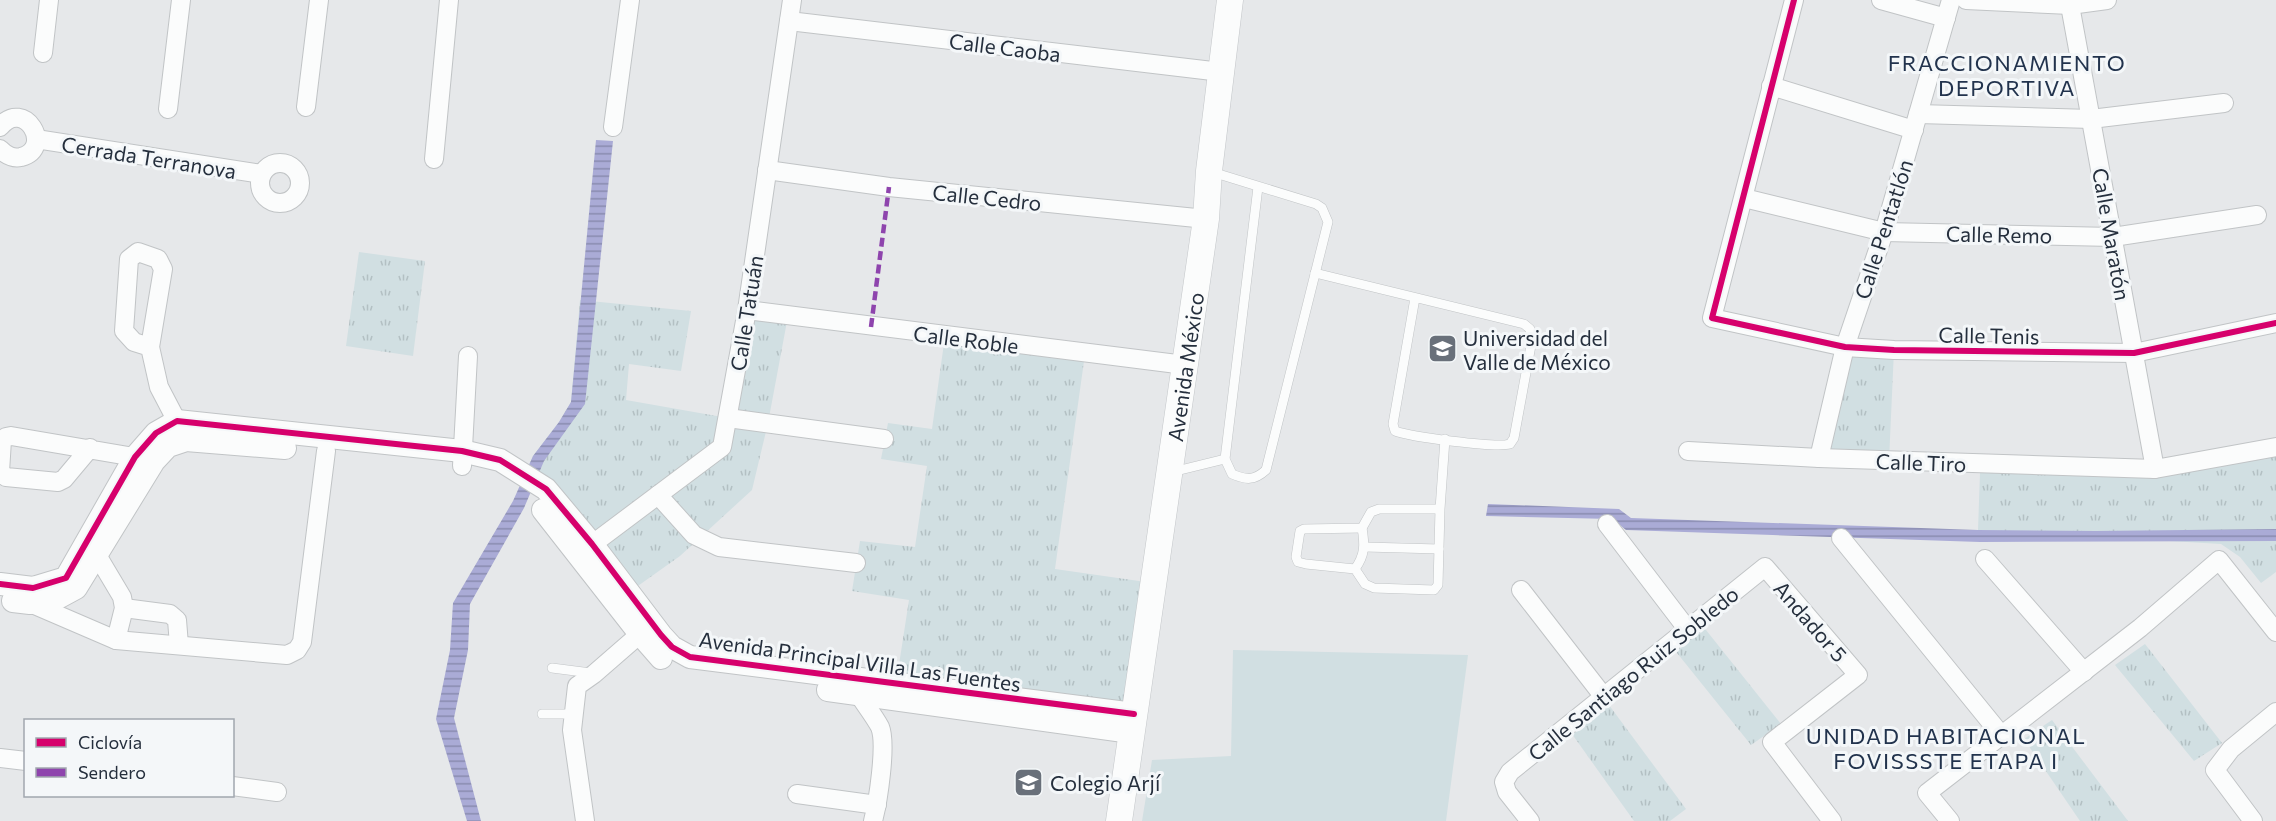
<svg xmlns="http://www.w3.org/2000/svg" width="2276" height="821" viewBox="0 0 2276 821" font-family="Commissioner,sans-serif">
	<defs>
		<pattern id="park-tufts" width="24" height="20" patternUnits="userSpaceOnUse" patternTransform="scale(1.5)"><rect width="24" height="20" fill="#d1dfe2"/><path d="M3 7l-1-3M5 7V3M7 7l1-3M15 17l-1-3M17 17v-4M19 17l1-3" fill="none" stroke="#b3c0c3"/></pattern>
		<pattern id="water-rules" width="6" height="5" patternUnits="userSpaceOnUse" patternTransform="scale(1.5)"><rect width="6" height="5" fill="#aaabd6"/><path d="M0 2.5h6" fill="none" stroke="#8a8caf"/></pattern>
	</defs>
	<rect width="100%" height="100%" fill="#e6e8ea"/>
	<path fill="#d1dfe2" d="M1233 650 1468 655 1446 821H1142L1152 760 1231 756Z"/>
	<g fill="url(#park-tufts)">
		<path d="M359 252 425 261 413 356 346 346Z"/>
		<path d="M580 300 691 311 681 371 629 364 626 400 728 418 747 310 788 316 768 423 752 490 680 556 628 593 524 475 533 456 559 422 571 402Z"/>
		<path d="M945 336 1085 354 1055 569 1153 583 1134 714 896 684 909 600 852 591 860 541 915 547 927 466 881 459 888 423 932 429Z"/>
		<path d="M1845 347 1894 350 1889 461 1819 458Z"/>
		<path d="M2276 451V572L2261 583 2240 557 2221 544 1978 530 1980 473 2156 475Z"/>
		<path d="M1702 625 1781 724 1751 745 1673 648Z"/>
		<path d="M2145 644 2222 743 2194 761 2115 665Z"/>
		<path d="M1606 701 1686 809 1670 821H1634L1567 727Z"/>
		<path d="M2052 720 2128 821H2080L2024 739Z"/>
	</g>
	<g fill="url(#water-rules)">
		<path d="M596 140 613 141 585 404 544 461 524 508 470 604 468 650 454 718 481 821H467L436 719 450 650 453 603 513 501 533 456 559 422 571 402Z"/>
		<path d="M1488 504 1619 509 1631 518 1978 530 2096 531 2276 529V541L1980 542 1626 530 1612 519 1486 516Z"/>
	</g>
	<g fill="none" stroke-linecap="round" stroke-linejoin="round">
		<defs>
			<g id="service">
				<path d="M1212 172 1316 204 1322 208 1328 222 1266 470C1254 481 1246 480 1232 474L1225 459 1258 187"/>
				<path d="M1315 273 1524 324 1530 329 1532 340 1514 438 1510 444C1495 448 1411 437 1395 431L1393 424 1415 298"/>
				<path d="M1172 472 1225 459"/>
				<path d="M1440 509H1379L1371 512 1362 528 1304 529 1300 531 1296 557 1298 562 1306 564 1355 569 1365 584 1374 588 1434 590 1438 585 1440 509 1445 439"/>
				<path d="M1365 547 1439 549"/>
				<path d="M1355 569C1365 555 1365 545 1362 528"/>
				<path d="M552 668 591 673"/>
				<path d="M542 714H573"/>
			</g>
			<g id="minor">
				<path d="M1794 0 1712 318 1845 347 1894 350 2134 353 2276 323"/>
				<path d="M1881 0 1946 18"/>
				<path d="M1966 0 2070 5 2107 0"/>
				<path d="M2069 0 2155 469"/>
				<path d="M789 21 1221 72"/>
				<path d="M43 53 49 0"/>
				<path d="M1771 86 1914 130"/>
				<path d="M306 107 319 0"/>
				<path d="M168 109 181 0"/>
				<path d="M1918 114 2091 119 2224 103"/>
				<path d="M0 127C24 97 55 148 21 157 12 159 6 155 0 149"/>
				<path d="M613 127 630 0"/>
				<path d="M36 139 262 174"/>
				<path d="M434 159 449 0"/>
				<circle cx="280" cy="183" r="20"/>
				<path d="M767 170 889 187 1206 219"/>
				<path d="M1744 198 1884 232 2113 237 2257 215"/>
				<path d="M747 310 1185 365"/>
				<path d="M150 347 134 342 124 331 129 259 138 252 158 259 163 269 150 347 159 387 182 431"/>
				<path d="M728 418 884 439"/>
				<path d="M90 448 64 479 58 482 6 477 0 472 2 440 6 437 11 436 146 459"/>
				<path d="M1688 451 1819 458 2155 469 2276 447"/>
				<path d="M1819 458 1845 347 1884 232 1951 0"/>
				<path d="M462 466 468 356"/>
				<path d="M658 495 694 535 719 547 856 563"/>
				<path d="M1607 524 1688 630"/>
				<path d="M1841 538 2002 736"/>
				<path d="M582 552 722 447 747 310 792 0"/>
				<path d="M97 555 122 597 124 608 116 640"/>
				<path d="M1985 559 2084 672"/>
				<path d="M1521 590 1604 697"/>
				<path d="M30 603 116 640 287 655 297 650 302 642 326 451"/>
				<path d="M124 608 170 614 177 620 179 645"/>
				<path d="M859 695C866 706 874 716 880 727 887 744 878 802 873 821"/>
				<path d="M0 758 26 761"/>
				<path d="M232 786 277 792"/>
				<path d="M797 794 877 805"/>
				<path d="M585 821 572 730 577 686 594 674 640 634"/>
				<path d="M1530 821 1507 792 1504 782 1510 772 1765 567 1858 675 1772 742 1832 821"/>
				<path d="M1950 821 1927 793 2140 628 2219 560 2276 632"/>
				<path d="M2253 821 2215 770 2231 749 2276 712"/>
			</g>
			<g id="tertiary">
				<path d="M543 510 640 634 661 658"/>
				<path d="M0 584 33 588 66 578 135 457 156 433 177 421 462 451 500 460 546 489 592 544 661 635 672 647 690 657 1134 714"/>
				<path d="M13 601 30 603 52 601 76 588 154 461 168 446 186 440 285 448"/>
				<path d="M828 690 1131 732"/>
			</g>
			<g id="secondary">
				<path id="s1" d="M1119 821 1206 219 1209 171 1230 0"/>
			</g>
		</defs>
		<use href="#service" stroke="#c1c4c6" stroke-width="10"/>
		<use href="#minor" stroke="#c1c4c6" stroke-width="20"/>
		<use href="#tertiary" stroke="#c1c4c6" stroke-width="24"/>
		<use href="#secondary" stroke="#c3c6c9" stroke-width="27"/>
		<use href="#service" stroke="#fbfcfc" stroke-width="9"/>
		<use href="#minor" stroke="#fbfcfc" stroke-width="18"/>
		<use href="#tertiary" stroke="#fbfcfc" stroke-width="22"/>
		<use href="#secondary" stroke="#fbfcfc" stroke-width="26"/>
		<path stroke="#8e44ad" stroke-width="4.5" stroke-dasharray="9 4.5" stroke-linecap="butt" d="M871 327 889 187"/>
		<defs>
			<g id="cycleway">
				<path d="M1794 0 1712 318 1845 347 1894 350 2134 353 2276 323"/>
				<path d="M0 584 33 588 66 578 135 457 156 433 177 421 462 451 500 460 546 489 592 544 661 635 672 647 690 657 1134 714"/>
			</g>
		</defs>
		<use href="#cycleway" stroke="#f4f7f9" stroke-width="10"/>
		<use href="#cycleway" stroke="#d6006c" stroke-width="6"/>
	</g>
	<defs>
		<symbol id="university-square" viewBox="-11 -11 22 22"><rect x="-9" y="-9" width="18" height="18" rx="4" fill="#69707a" stroke="#f4f7f9"/><path d="M0-5L7-2L0 1L-7-2ZM-4 1L0 2.5L4 1V4Q0 6-4 4Z" fill="#fff"/></symbol>
		<symbol id="school-square" viewBox="-11 -11 22 22"><rect x="-9" y="-9" width="18" height="18" rx="4" fill="#69707a" stroke="#f4f7f9"/><path d="M0-5L7-2L0 1L-7-2ZM-4 1L0 2.5L4 1V4Q0 6-4 4Z" fill="#fff"/></symbol>
	</defs>
	<g fill-rule="evenodd">
		<use href="#university-square" x="1426" y="332" width="33" height="33"/>
		<use href="#school-square" x="1012" y="766" width="33" height="33"/>
	</g>
	<g text-anchor="middle" dominant-baseline="central" stroke-width="6" stroke-linejoin="round" paint-order="stroke">
		<g font-size="21" fill="#252f3d" stroke="#f4f7f9">
			<text transform="translate(1005 47) rotate(7)">Calle Caoba</text>
			<text transform="translate(149 157) rotate(9)">Cerrada Terranova</text>
			<text transform="translate(987 197) rotate(6)">Calle Cedro</text>
			<text transform="translate(1883 229) rotate(-72)">Calle Pentatlón</text>
			<text transform="translate(1999 234) rotate(1)">Calle Remo</text>
			<text transform="translate(2112 234) rotate(80)">Calle Maratón</text>
			<text transform="translate(746 313) rotate(-81)">Calle Tatuán</text>
			<text transform="translate(1989 335) rotate(1)">Calle Tenis</text>
			<text transform="translate(966 339) rotate(7)">Calle Roble</text>
			<text stroke="none"><textPath href="#s1" startOffset="459">Avenida México</textPath></text>
			<text transform="translate(1921 462) rotate(2)">Calle Tiro</text>
			<text transform="translate(1811 621) rotate(49)">Andador 5</text>
			<text transform="translate(860 661) rotate(8)">Avenida Principal Villa Las Fuentes</text>
			<text transform="translate(1633 673) rotate(-39)">Calle Santiago Ruiz Sobledo</text>
		</g>
		<g font-size="21" fill="#252f3d" stroke="#f4f7f9" text-anchor="start">
			<text x="1463" y="337">Universidad del<tspan x="1463" dy="24">Valle de México</tspan></text>
			<text x="1050" y="782">Colegio Arjí</text>
		</g>
		<g font-size="22" letter-spacing="1.5" fill="#22334d" stroke="#f4f7f9">
			<text x="2007" y="62">FRACCIONAMIENTO<tspan x="2007" dy="25">DEPORTIVA</tspan></text>
			<text x="1946" y="735">UNIDAD HABITACIONAL<tspan x="1946" dy="25">FOVISSSTE ETAPA I</tspan></text>
		</g>
	</g>
	<rect x="24" y="719" width="210" height="78" fill="#f4f7f9" stroke="#a1a7ae" stroke-width="1.5"/>
	<rect x="36" y="738" width="30" height="9" fill="#d6006c" stroke="#a1a7ae" stroke-width="1.5"/>
	<text x="78" y="749" font-size="18" fill="#252f3d">Ciclovía</text>
	<rect x="36" y="768" width="30" height="9" fill="#8e44ad" stroke="#a1a7ae" stroke-width="1.5"/>
	<text x="78" y="779" font-size="18" fill="#252f3d">Sendero</text>
</svg>
